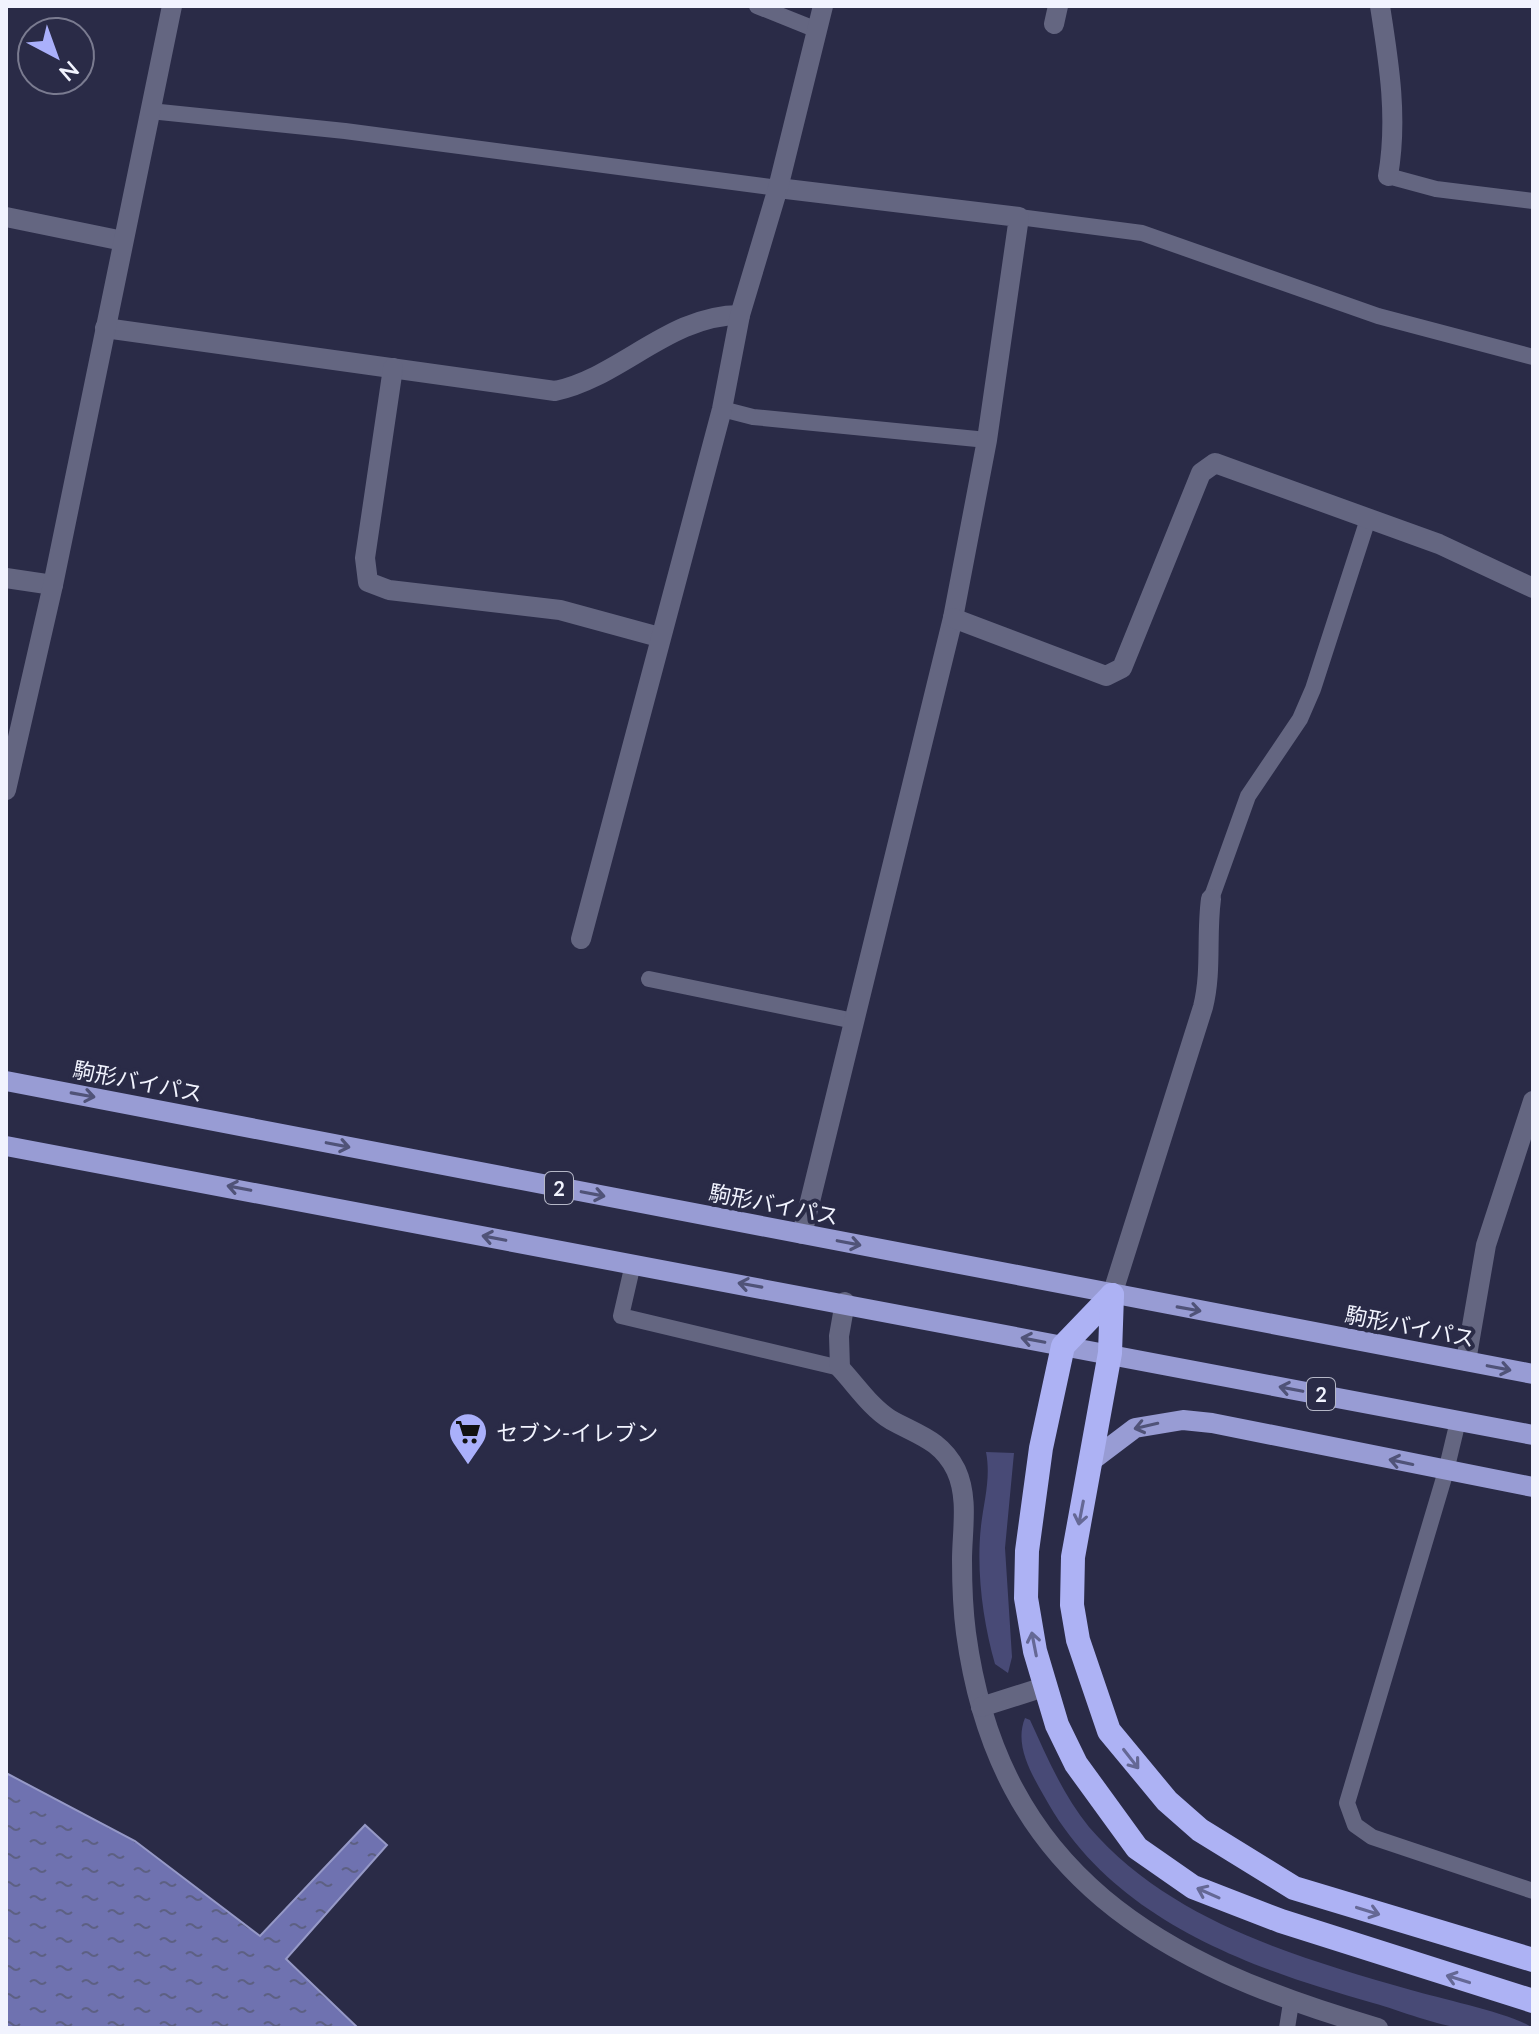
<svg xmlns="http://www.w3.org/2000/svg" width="1539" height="2034" viewBox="0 0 1539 2034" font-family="Lato,'Noto Sans JP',sans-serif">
	<defs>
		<pattern id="water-ripples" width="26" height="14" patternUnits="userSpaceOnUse" patternTransform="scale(2)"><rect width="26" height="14" fill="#6f72b0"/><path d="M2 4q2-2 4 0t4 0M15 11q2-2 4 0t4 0" fill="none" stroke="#5d6083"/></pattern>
	</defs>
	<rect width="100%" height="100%" fill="#2a2b47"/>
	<g fill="#484a76">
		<path d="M986 1452 1014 1453 1005 1548 1012 1657 1008 1673 995 1664C983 1622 976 1570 981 1526 984 1500 991 1478 986 1452Z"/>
		<path d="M1025 1718 1030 1720C1047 1757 1063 1795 1089 1827 1170 1921 1296 1957 1411 1990 1441 1999 1511 2013 1533 2028 1511 2028 1488 2030 1466 2028 1436 2026 1402 2011 1373 2003 1246 1967 1111 1919 1044 1796 1031 1773 1014 1745 1025 1718Z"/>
	</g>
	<path fill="url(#water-ripples)" stroke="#9699c7" stroke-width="2" d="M6 1773 135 1841 260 1936 365 1825 387 1845 286 1959 358 2028H6Z"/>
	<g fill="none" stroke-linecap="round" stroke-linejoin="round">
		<g stroke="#646681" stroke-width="16">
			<path d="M757 6 817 30"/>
			<path d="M150 111 345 131 778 188"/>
			<path d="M1388 176 1436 189 1533 201"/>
			<path d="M1019 217 1142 233 1378 316 1533 357"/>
			<path d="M722 409 753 417 987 440"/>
			<path d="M1211 899 1248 796 1300 719 1313 689 1368 519"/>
			<path d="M649 979 854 1021"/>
			<path d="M633 1264 621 1316 840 1368"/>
			<path d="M1458 1421 1446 1471 1347 1803 1355 1825 1372 1837 1533 1891"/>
			<path d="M1287 2028 1291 2003"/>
		</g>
		<g stroke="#646681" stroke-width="20">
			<path d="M1380 6C1389 63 1398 118 1388 176"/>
			<path d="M1054 24 1058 6"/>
			<path d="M778 188 1019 217 987 440 953 618 802 1234"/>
			<path d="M6 217 123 241"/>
			<path d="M105 328 555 391C621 377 669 315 740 315"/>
			<path d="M393 368 365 558 368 582 389 590 560 610 659 637"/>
			<path d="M6 578 53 585"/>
			<path d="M953 618 1106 676 1122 668 1201 473 1215 463 1439 544 1533 588"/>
			<path d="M6 790 53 585 172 6"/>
			<path d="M581 939 722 409 740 315 778 188 823 6"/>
			<path d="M1112 1295 1203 1007C1212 971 1206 936 1211 899"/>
			<path d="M845 1302 839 1336 840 1368C856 1385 871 1408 891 1420 918 1435 941 1440 956 1470 969 1498 962 1531 962 1560 962 1584 963 1610 966 1633 999 1877 1161 1965 1378 2028"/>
			<path d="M1466 1361 1486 1245 1533 1101"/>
			<path d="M981 1707 1044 1687"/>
		</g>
		<g stroke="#989cd4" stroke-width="20">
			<path d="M6 1081 1533 1374"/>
			<path d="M6 1146 1533 1435"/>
			<path d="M1090 1462 1135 1428 1183 1420 1212 1423 1533 1487"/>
		</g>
		<g stroke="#adb2f4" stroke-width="24">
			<path d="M1112 1295 1063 1346 1041 1448 1027 1551 1026 1598 1035 1651 1057 1725 1076 1764 1137 1848 1193 1887 1281 1921 1533 2001"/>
			<path d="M1112 1295 1110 1353 1073 1557 1072 1605 1078 1640 1109 1731 1167 1801 1200 1830 1294 1888 1533 1960"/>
		</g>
	</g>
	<defs><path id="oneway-shaft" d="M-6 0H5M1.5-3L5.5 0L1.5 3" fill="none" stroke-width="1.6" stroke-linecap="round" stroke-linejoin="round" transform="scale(2)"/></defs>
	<g stroke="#505378">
		<use href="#oneway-shaft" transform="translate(83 1095) rotate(10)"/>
		<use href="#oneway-shaft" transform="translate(338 1145) rotate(11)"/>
		<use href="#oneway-shaft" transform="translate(239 1188) rotate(-169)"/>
		<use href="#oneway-shaft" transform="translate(593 1194) rotate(11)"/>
		<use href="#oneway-shaft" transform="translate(494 1238) rotate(-169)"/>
		<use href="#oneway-shaft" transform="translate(849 1243) rotate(11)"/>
		<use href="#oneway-shaft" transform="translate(750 1285) rotate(-170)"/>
		<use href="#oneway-shaft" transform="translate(1189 1309) rotate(10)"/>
		<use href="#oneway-shaft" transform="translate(1033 1340) rotate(-169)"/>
		<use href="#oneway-shaft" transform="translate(1499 1368) rotate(11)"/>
		<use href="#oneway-shaft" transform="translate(1291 1389) rotate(-169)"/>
		<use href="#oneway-shaft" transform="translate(1146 1426) rotate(167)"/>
		<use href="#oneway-shaft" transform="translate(1401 1462) rotate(-168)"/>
	</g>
	<g stroke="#656895">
		<use href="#oneway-shaft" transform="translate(1081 1513) rotate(101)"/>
		<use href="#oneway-shaft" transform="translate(1034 1644) rotate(-101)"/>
		<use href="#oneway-shaft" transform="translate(1131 1759) rotate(52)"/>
		<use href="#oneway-shaft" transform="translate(1208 1893) rotate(-156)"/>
		<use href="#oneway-shaft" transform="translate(1368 1911) rotate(17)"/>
		<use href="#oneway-shaft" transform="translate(1458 1979) rotate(-163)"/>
	</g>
	<defs>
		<symbol id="supermarket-pin" viewBox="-11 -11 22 30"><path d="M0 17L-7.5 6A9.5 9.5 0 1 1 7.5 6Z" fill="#aab0fb" stroke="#2a2b47"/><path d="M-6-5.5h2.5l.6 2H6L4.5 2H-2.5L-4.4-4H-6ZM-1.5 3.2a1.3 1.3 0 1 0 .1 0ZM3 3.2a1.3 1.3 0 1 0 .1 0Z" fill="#111"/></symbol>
	</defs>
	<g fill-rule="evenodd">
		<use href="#supermarket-pin" x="446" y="1410" width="44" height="60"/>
	</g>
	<g text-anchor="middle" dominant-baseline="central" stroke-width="8" stroke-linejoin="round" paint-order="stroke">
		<g fill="#2a2b47" stroke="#b5b7c7" stroke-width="2">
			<rect x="545" y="1172" width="28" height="32" rx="6"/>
			<rect x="1307" y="1378" width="28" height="32" rx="6"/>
		</g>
		<g font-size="20" font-weight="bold" fill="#f1f3fe">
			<text x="559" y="1188">2</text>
			<text x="1321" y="1394">2</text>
		</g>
		<g font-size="22" fill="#f1f3fe" stroke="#2a2b47">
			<text transform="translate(138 1081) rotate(11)">駒形バイパス</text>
			<text transform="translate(774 1204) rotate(11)">駒形バイパス</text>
			<text transform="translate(1410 1326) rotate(11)">駒形バイパス</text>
		</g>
		<g font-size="22" fill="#f1f3fe" stroke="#2a2b47" text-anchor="start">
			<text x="496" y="1432">セブン-イレブン</text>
		</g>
	</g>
	<rect width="1539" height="2034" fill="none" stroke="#f1f3fe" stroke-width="16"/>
	<g transform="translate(56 56) rotate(139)"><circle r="38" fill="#2a2b47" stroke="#7a7b90" stroke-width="2"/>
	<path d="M0-6L14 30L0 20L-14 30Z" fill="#aab0fb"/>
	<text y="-12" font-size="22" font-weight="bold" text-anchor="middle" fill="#f1f3fe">N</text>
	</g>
</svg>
